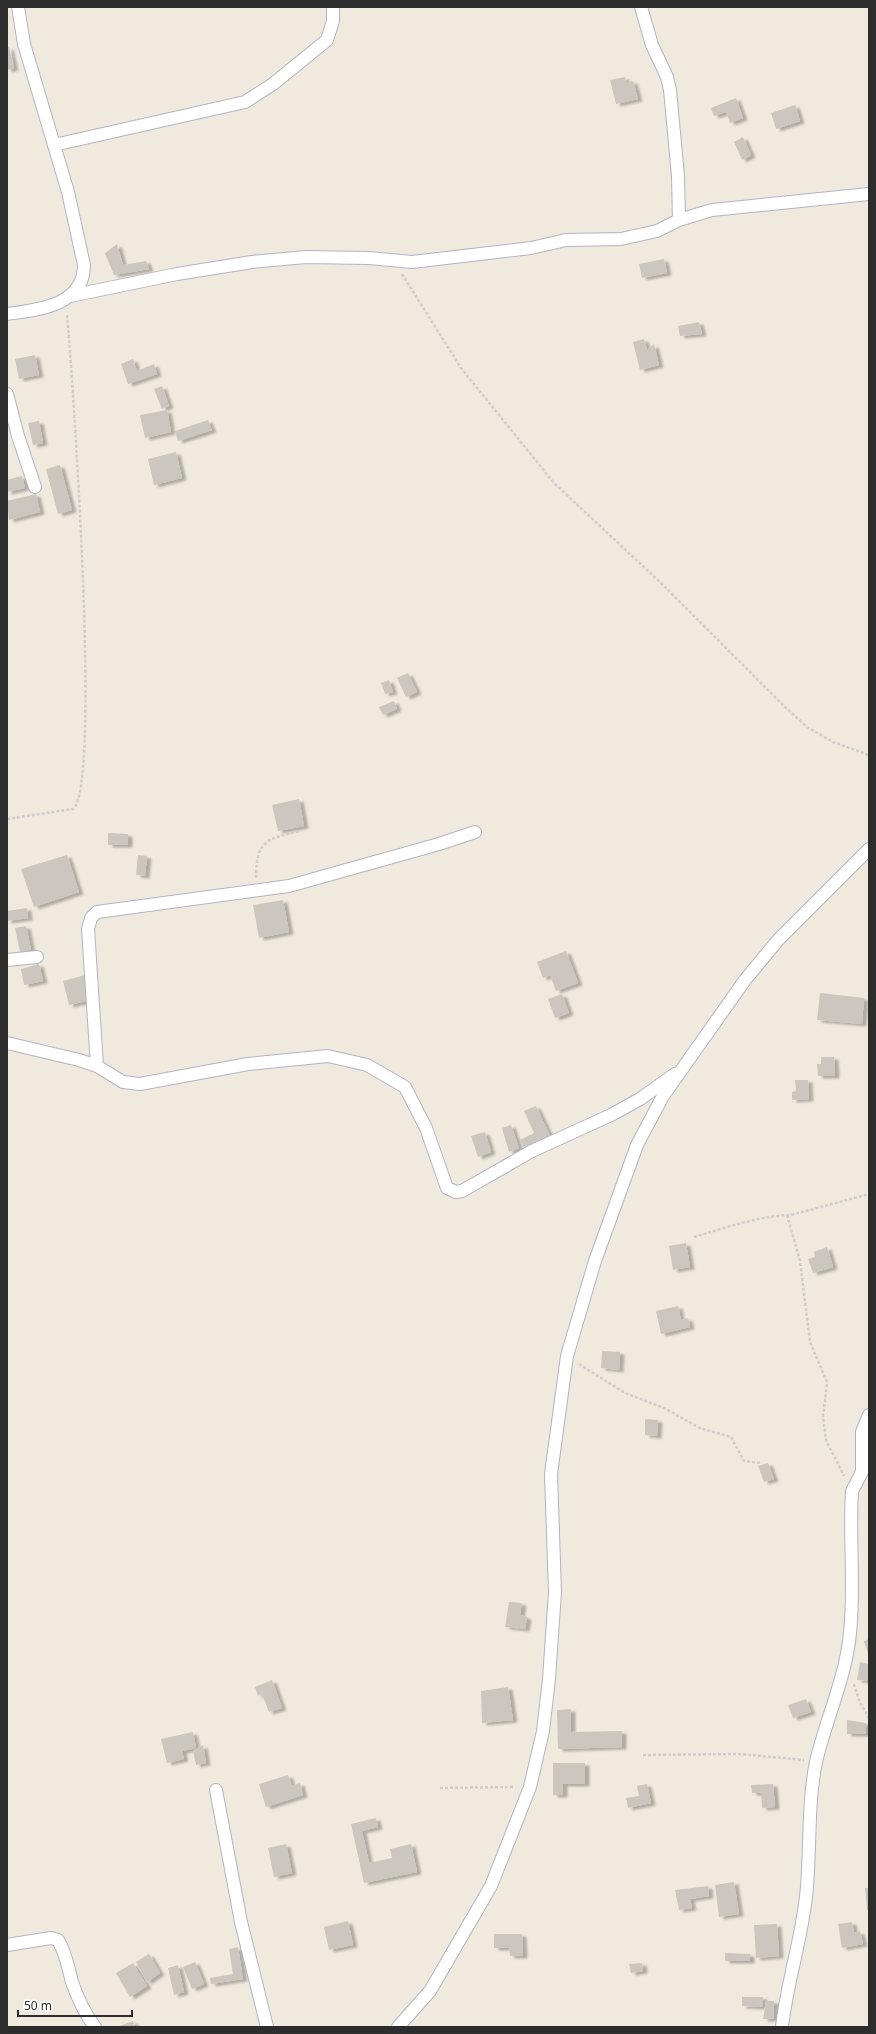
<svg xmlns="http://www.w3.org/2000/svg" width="876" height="2034" viewBox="0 0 876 2034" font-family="'Noto Sans',sans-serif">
	<defs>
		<filter id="shadow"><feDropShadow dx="4.5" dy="2.5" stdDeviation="1" flood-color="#0004"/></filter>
	</defs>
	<rect width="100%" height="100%" fill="#f0eade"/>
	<g fill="#cbc7be" filter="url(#shadow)">
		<path d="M9 47 14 68 7 70V48Z"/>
		<path d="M625 77 626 83 633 81 638 99 616 104 610 80Z"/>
		<path d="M736 98 743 118 730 123 726 112 714 116 711 108Z"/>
		<path d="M795 105 800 121 776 129 771 113Z"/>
		<path d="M743 137 751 155 742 160 734 142Z"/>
		<path d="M117 244 123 265 146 261 149 269 114 275 105 253Z"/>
		<path d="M664 259 667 273 642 278 639 264Z"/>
		<path d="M699 322 702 334 680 336 678 326Z"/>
		<path d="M644 339 647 350 654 344 659 365 640 370 633 342Z"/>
		<path d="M35 355 39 375 19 379 15 359Z"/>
		<path d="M133 359 137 371 154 364 157 374 128 384 121 364Z"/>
		<path d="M162 386 169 406 162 409 154 389Z"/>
		<path d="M167 410 171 432 145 438 140 415Z"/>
		<path d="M208 420 212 430 178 441 175 431Z"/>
		<path d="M39 421 43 443 33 445 28 423Z"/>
		<path d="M176 452 182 478 154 485 148 459Z"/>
		<path d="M60 465 72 510 58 514 46 469Z"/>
		<path d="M22 476 25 488 7 492V480Z"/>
		<path d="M36 494 40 512 9 520 7 501Z"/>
		<path d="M408 673 417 692 406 697 397 678Z"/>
		<path d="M389 680 393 692 385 694 381 683Z"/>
		<path d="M394 701 397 709 383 715 379 707Z"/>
		<path d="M299 799 304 826 278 831 272 805Z"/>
		<path d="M108 833 128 834V845H108Z"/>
		<path d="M67 855 79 892 34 907 21 869Z"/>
		<path d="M138 855 147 856 145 876 136 875Z"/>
		<path d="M283 900 289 932 259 938 253 905Z"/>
		<path d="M27 908 28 918 7 921V911Z"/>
		<path d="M26 926 31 950 20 952 15 928Z"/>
		<path d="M566 951 578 983 556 991 550 975 543 978 537 962Z"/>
		<path d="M39 964 43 981 24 985 21 969Z"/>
		<path d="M85 975 91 1000 69 1005 63 981Z"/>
		<path d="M820 993 864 998 862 1024 817 1020Z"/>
		<path d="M562 994 569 1013 555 1018 548 999Z"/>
		<path d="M821 1057H834L835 1076H818L817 1064H821Z"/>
		<path d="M795 1080H808L809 1099 792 1100V1092L796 1091Z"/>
		<path d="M536 1106 551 1138 525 1150 520 1140 534 1133 524 1111Z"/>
		<path d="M511 1125 519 1148 509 1152 502 1128Z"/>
		<path d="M485 1132 491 1152 478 1157 471 1136Z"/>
		<path d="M686 1243 690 1267 673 1270 669 1246Z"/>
		<path d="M827 1247 833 1267 813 1273 808 1259 815 1257 814 1252Z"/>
		<path d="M678 1306 681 1320 688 1318 690 1327 661 1334 656 1311Z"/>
		<path d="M602 1351 620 1352 619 1370 601 1368Z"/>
		<path d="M645 1419 658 1420 657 1436 645 1435Z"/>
		<path d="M768 1463 774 1479 764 1482 758 1466Z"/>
		<path d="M509 1602 522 1603 520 1615 527 1617 525 1629 505 1627Z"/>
		<path d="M869 1639V1657L864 1641Z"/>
		<path d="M860 1662 869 1664 867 1681 857 1680Z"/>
		<path d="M272 1680 282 1708 269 1712 262 1694 258 1696 255 1687Z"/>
		<path d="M508 1687 513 1720 482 1723 481 1691Z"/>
		<path d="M806 1699 811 1712 793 1718 788 1705Z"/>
		<path d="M571 1709V1732L622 1731V1747L558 1749 557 1710Z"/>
		<path d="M847 1720 866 1723V1734H847Z"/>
		<path d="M193 1732 196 1748 182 1751 184 1759 167 1763 161 1739Z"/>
		<path d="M203 1745 206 1763 196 1765 193 1751Z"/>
		<path d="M553 1763H585V1784H563V1795H553Z"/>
		<path d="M288 1775 292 1786 300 1783 303 1795 266 1807 259 1784Z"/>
		<path d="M647 1784 651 1803 628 1808 626 1798 639 1796 637 1786Z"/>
		<path d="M773 1784 775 1807 762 1808 761 1793H752L751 1785Z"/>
		<path d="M376 1818 378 1827 362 1831 369 1863 392 1858 390 1849 411 1844 417 1872 364 1883 351 1824Z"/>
		<path d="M286 1844 292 1873 274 1877 268 1848Z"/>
		<path d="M734 1882 739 1914 719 1917 715 1885Z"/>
		<path d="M708 1886 709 1896 690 1899 692 1908 679 1910 675 1890Z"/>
		<path d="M865 1888H869V1910H867Z"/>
		<path d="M348 1921 353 1945 329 1950 324 1927Z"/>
		<path d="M852 1922 854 1933 860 1931 863 1944 842 1948 838 1924Z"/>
		<path d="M777 1924 779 1956 756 1958 754 1925Z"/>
		<path d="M494 1934H522L523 1956H510L509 1948H494Z"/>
		<path d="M238 1947 243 1979 211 1984 210 1978 233 1974 229 1949Z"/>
		<path d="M725 1953 750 1954V1961H725Z"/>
		<path d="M149 1954 160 1973 147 1982 136 1962Z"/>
		<path d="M195 1962 204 1984 192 1989 183 1967Z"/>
		<path d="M133 1963 147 1986 130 1997 116 1973Z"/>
		<path d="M642 1963 643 1971 631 1973 629 1964Z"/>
		<path d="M178 1965 184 1992 174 1995 168 1968Z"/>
		<path d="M742 1997H763L762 2007 742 2006Z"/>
		<path d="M766 2001H774V2019H763Z"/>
		<path d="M133 2021 135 2027H117Z"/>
	</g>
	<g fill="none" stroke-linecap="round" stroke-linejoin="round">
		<defs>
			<g id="minor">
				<path d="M641 7 652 45 667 77 670 90 678 176 679 220"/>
				<path d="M54 145 245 102 273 84 327 40 333 21V7"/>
				<path d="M70 296 177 274 252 262 306 257 369 258 412 262 531 248 566 240 621 239 657 231 679 220 712 210 869 194"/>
				<path d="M7 314C37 310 84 306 84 265L68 192 24 44 18 7"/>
				<path d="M7 394 18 436 35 487"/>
				<path d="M7 960 37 957"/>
				<path d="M7 1043 79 1060 97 1066 123 1082 140 1084 248 1064 328 1056 367 1065 405 1087 426 1128 447 1188 456 1192 462 1191 532 1151 611 1115 640 1099 675 1074"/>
				<path d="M97 1066 88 929 91 918 97 912 289 886 439 844 475 832"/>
				<path d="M216 1790 241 1922 267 2027"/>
				<path d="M7 1945 51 1938 58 1940C66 1953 68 1967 72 1982 78 1999 84 2013 95 2027"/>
				<path d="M398 2027 430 1991 491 1886 530 1787 543 1731 549 1679 555 1592 551 1474 567 1356 595 1261 637 1145 663 1096 745 980 778 940 869 849"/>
				<path d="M782 2027C787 1983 801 1941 806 1897 811 1852 807 1806 816 1762 826 1719 846 1677 850 1633 855 1586 849 1539 852 1491L862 1472V1432L869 1415"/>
			</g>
		</defs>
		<use href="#minor" stroke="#b2b3c2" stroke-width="14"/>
		<g stroke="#cdcdcd" stroke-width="2.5" stroke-dasharray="3 2" stroke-linecap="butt">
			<path d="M402 274 461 368 554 483 661 583 784 706 807 727 833 742 869 755"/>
			<path d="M7 819 73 809C102 788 72 371 67 314"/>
			<path d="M256 878C256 840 267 839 300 831"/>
			<path d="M787 1215 800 1261 810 1342 827 1382 823 1417 826 1440 844 1476"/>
			<path d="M694 1237C725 1228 758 1216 791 1215L869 1194"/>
			<path d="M579 1364 625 1393 664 1408 700 1428 731 1437 744 1461 761 1463"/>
			<path d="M854 1684 860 1703 869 1718"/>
			<path d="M643 1755 739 1754 804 1760"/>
			<path d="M440 1788 515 1787"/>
		</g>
		<use href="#minor" stroke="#fff" stroke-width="12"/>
	</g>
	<rect width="876" height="2034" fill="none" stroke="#2d2d2d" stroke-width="16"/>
	<path d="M18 2010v6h114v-6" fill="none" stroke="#2d2d2d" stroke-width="2"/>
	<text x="24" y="2010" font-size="12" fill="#2d2d2d" stroke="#ffffff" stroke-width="3" paint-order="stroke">50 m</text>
</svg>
